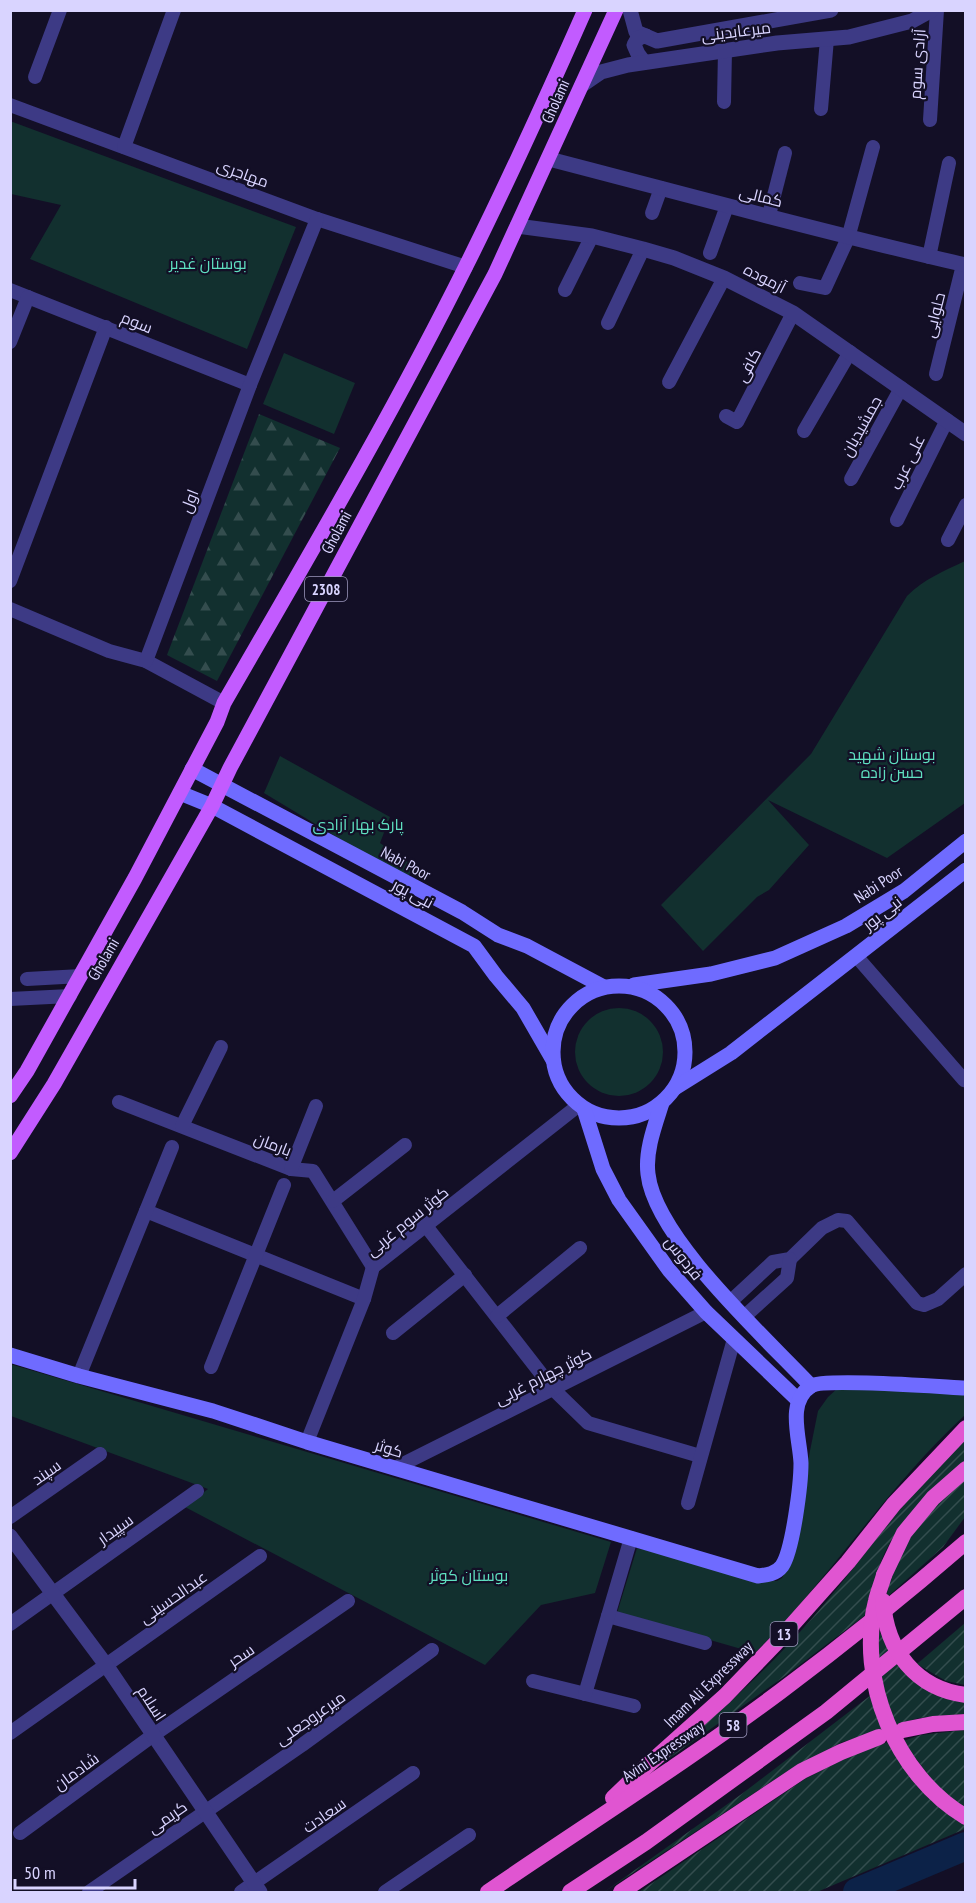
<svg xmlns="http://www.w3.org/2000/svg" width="976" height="1903" viewBox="0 0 976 1903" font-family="'PT Sans Narrow',Cairo,sans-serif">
	<defs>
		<pattern id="forest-firs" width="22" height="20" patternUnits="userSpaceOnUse" patternTransform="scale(1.5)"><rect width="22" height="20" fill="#12302f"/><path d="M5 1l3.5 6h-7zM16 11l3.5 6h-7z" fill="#344d4e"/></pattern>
		<pattern id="garden-furrows" width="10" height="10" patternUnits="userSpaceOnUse" patternTransform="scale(1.5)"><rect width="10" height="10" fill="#12302f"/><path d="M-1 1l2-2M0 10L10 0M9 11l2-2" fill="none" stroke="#344d4e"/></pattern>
	</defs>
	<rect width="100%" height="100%" fill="#130f26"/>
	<g fill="#12302f">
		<path d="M10 121 296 227 247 349 30 259 61 205 11 194Z"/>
		<path d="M284 353 355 383 334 434 263 404Z"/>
		<path d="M965 561V803L887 858 768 800 809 845 769 890 757 897 703 951 661 905 811 754 907 596C924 579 944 571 965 561Z"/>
		<path d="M280 756 390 817 380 843 412 865 408 880 264 793Z"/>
		<circle cx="619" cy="1052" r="44"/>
		<path d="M10 1364 611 1542 595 1593 541 1605 485 1665 185 1507 208 1489 11 1416Z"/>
		<path d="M839 1387 965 1394V1415C887 1487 830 1578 755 1653L617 1613 637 1548 768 1580 777 1581 782 1578 786 1570 818 1411 828 1397Z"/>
	</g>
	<path fill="url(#forest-firs)" d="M259 414 340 448 217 681 167 655Z"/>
	<g fill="url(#garden-furrows)">
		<path d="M965 1438V1461C943 1485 915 1509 895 1535 879 1557 873 1587 868 1613L785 1676 629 1787C683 1744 737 1699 785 1648 849 1582 898 1502 965 1438Z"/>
		<path d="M965 1476V1517L943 1547 886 1598 894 1562 925 1515Z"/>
		<path d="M965 1623V1685L946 1681 917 1664Z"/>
		<path d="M878 1630 903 1668 965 1699V1714L919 1718 895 1725 883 1690 879 1664Z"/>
		<path d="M871 1695 883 1731 842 1742 789 1770 604 1892 743 1793Z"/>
		<path d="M965 1730V1809L935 1784 903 1741 921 1735Z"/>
		<path d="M888 1742 952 1816 965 1825V1829L817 1892H639L805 1779 851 1755Z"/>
	</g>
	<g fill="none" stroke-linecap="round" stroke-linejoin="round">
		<path stroke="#0c2248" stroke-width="28" d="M857 1892 966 1846"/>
		<g stroke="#3d3a85" stroke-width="14">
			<path d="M35 77 60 10"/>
			<path d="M724 102 725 50"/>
			<path d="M10 105 317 219 466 267"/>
			<path d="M821 109 827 39"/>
			<path d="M930 120 937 10"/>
			<path d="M124 147 174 10"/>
			<path d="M652 213 661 188"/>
			<path d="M769 215 785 153"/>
			<path d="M710 253 727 206"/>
			<path d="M929 257 949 163"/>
			<path d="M800 283 825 288 848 238 873 147"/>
			<path d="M10 290 250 385"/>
			<path d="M565 290 592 236"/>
			<path d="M608 323 643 249"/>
			<path d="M10 342 28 297"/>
			<path d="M936 374 963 265"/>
			<path d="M669 382 724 278"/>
			<path d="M726 416 737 422 793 313"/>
			<path d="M804 431 850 352"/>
			<path d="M851 479 901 388"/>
			<path d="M897 520 947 420"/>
			<path d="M948 540 966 505"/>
			<path d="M10 581 106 327"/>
			<path d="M10 609 109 651 146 661 224 703"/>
			<path d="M146 661 250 385 317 219"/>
			<path d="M857 957 964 1080 966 1079"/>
			<path d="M27 979 81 976"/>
			<path d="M10 999 70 996"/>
			<path d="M119 1102 291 1169 313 1171 373 1267"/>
			<path d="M182 1126 221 1047"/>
			<path d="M291 1169 316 1106"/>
			<path d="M333 1201 405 1145"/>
			<path d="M146 1211 364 1299"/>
			<path d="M426 1226 553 1389 588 1423 700 1456"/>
			<path d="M730 1302 773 1262 790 1259 822 1228 838 1220 847 1221 917 1303 924 1305 938 1299 966 1274"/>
			<path d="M497 1316 580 1248"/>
			<path d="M745 1316 787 1278 790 1259"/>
			<path d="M393 1333 465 1275"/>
			<path d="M211 1367 284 1185"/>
			<path d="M79 1376 172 1147"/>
			<path d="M307 1442 364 1299 373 1267 579 1105"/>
			<path d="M395 1468 706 1312"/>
			<path d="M688 1503 734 1339"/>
			<path d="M10 1517 100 1454"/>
			<path d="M608 1616 705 1643"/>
			<path d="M10 1624 197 1491"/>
			<path d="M533 1681 634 1706"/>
			<path d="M585 1694 631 1538"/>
			<path d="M10 1733 260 1556"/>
			<path d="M20 1833 152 1736 348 1601"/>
			<path d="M89 1892 302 1745 432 1650"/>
			<path d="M241 1892 413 1773"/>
			<path d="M385 1892 469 1835"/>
		</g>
		<g stroke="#3d3a85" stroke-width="15">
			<path d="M630 10 636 32 657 41 831 10"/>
			<path d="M644 62 638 54 634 45 638 38 646 36"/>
			<path d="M582 85 601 72 628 65 777 43 849 37 912 21 932 10"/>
			<path d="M549 159C688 195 826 233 966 265"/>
			<path d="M517 226 592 236 643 249 674 258 724 278 793 313 966 434"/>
			<path d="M10 1536 106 1665 260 1892"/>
		</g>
		<g stroke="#6f6bff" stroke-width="15">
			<path d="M192 769 462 912 498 935 527 946 604 987"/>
			<path d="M180 793 212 806 474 946 496 976 523 1008 553 1060"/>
			<path d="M634 985 711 974 775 958 846 926 904 891 966 841"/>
			<circle cx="619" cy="1052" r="66"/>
			<path d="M675 1088 731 1053 966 870"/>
			<path d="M662 1103C655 1125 645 1151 648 1174 655 1238 766 1338 811 1386"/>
			<path d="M584 1109 603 1169 619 1200 669 1270 706 1312 798 1400"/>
			<path d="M10 1355 79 1376 213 1411 307 1442 758 1576C767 1575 776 1574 782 1566 793 1550 801 1483 801 1463 800 1438 786 1402 811 1386 823 1378 943 1387 965 1388"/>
		</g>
		<g stroke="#c25bff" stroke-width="15">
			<path d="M10 1096 27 1071 135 878 217 722 224 703C307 559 392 415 466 266 508 182 547 96 585 10"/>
			<path d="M10 1153 54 1084 212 806 230 768 495 274 616 10"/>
		</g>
		<g stroke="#e055d1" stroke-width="16">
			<path d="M884 1575 904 1533 933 1498 966 1469"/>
			<path d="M903 1730 933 1724 966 1722"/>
			<path d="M613 1798 639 1773 725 1696 776 1643 848 1562 894 1504 966 1428"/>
			<path d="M488 1892C586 1825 686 1762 781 1691 844 1644 906 1594 966 1542"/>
			<path d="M570 1892 646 1842 826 1712 966 1597"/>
			<path d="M621 1892 802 1771 841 1752 879 1737"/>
		</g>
		<g stroke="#e055d1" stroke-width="16">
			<path d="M884 1575C882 1583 878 1592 876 1601 856 1679 896 1776 966 1817"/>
			<path d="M883 1601C886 1650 916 1689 966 1695"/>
		</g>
	</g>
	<g text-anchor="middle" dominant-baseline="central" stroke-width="4.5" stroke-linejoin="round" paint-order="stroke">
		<g fill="#130f26" stroke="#9e99be" stroke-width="1.5">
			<rect x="305" y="577" width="42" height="24" rx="4.5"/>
			<rect x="770.5" y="1622" width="27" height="24" rx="4.5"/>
			<rect x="719.5" y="1713" width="27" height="24" rx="4.5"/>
		</g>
		<g font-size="15" font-weight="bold" fill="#d9d4ff">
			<text x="326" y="589">2308</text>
			<text x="784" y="1634">13</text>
			<text x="733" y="1725">58</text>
		</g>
		<g font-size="16" fill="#d9d4ff" stroke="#130f26">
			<text transform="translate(736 31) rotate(-7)">میرعابدینی</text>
			<text transform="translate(917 64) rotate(-86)">آزادی سوم</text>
			<text transform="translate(555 101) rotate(-66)">Gholami</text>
			<text transform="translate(243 173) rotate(20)">مهاجری</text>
			<text transform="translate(761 196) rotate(14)">کمالی</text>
			<text transform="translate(765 278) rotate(27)">آزموده</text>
			<text transform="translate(934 315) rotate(-76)">حلوایی</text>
			<text transform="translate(137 322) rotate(22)">سوم</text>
			<text transform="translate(748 365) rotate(-62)">کافی</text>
			<text transform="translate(861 426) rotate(-61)">جمشیدیان</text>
			<text transform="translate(907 462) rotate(-64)">علی عرب</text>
			<text transform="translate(189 501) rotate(-69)">اول</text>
			<text transform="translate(336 532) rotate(-62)">Gholami</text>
			<text transform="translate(406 863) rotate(28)">Nabi Poor</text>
			<text transform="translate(878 884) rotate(-33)">Nabi Poor</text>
			<text transform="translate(413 893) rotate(28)">نبی پور</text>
			<text transform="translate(882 913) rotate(-38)">نبی پور</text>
			<text transform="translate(103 959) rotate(-60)">Gholami</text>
			<text transform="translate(273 1144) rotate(21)">بارمان</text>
			<text transform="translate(407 1221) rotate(-39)">کوثر سوم غربی</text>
			<text transform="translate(684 1258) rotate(52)">فردوس</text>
			<text transform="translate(543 1376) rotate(-27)">کوثر چهارم غربی</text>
			<text transform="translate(389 1448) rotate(17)">کوثر</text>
			<text transform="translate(46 1472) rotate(-35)">سپند</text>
			<text transform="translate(115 1529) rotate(-35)">سپیدار</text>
			<text transform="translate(173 1597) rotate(-35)">عبدالحسینی</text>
			<text transform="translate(241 1655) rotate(-34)">سحر</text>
			<text transform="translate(708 1684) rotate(-44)">Imam Ali Expressway</text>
			<text transform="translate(152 1703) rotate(57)">اسلام</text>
			<text transform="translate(310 1718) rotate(-35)">میرعروجعلی</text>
			<text transform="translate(663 1751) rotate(-34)">Avini Expressway</text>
			<text transform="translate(76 1771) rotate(-36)">شادمان</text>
			<text transform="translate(324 1815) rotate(-35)">سعادت</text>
			<text transform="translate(167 1817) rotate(-35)">کریمی</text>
		</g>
		<g font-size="16" fill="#5fe0c0" stroke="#130f26">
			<text x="208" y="263">بوستان غدیر</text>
			<text x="892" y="754">بوستان شهید<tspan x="892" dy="18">حسن زاده</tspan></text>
			<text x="358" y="824">پارک بهار آزادی</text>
			<text x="469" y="1575">بوستان کوثر</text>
		</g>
	</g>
	<rect width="976" height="1903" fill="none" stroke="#d9d4ff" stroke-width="24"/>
	<path d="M15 1879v9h120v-9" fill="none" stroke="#d9d4ff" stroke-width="3"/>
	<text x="24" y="1879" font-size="18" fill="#d9d4ff" stroke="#130f26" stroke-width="4.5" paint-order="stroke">50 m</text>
</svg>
